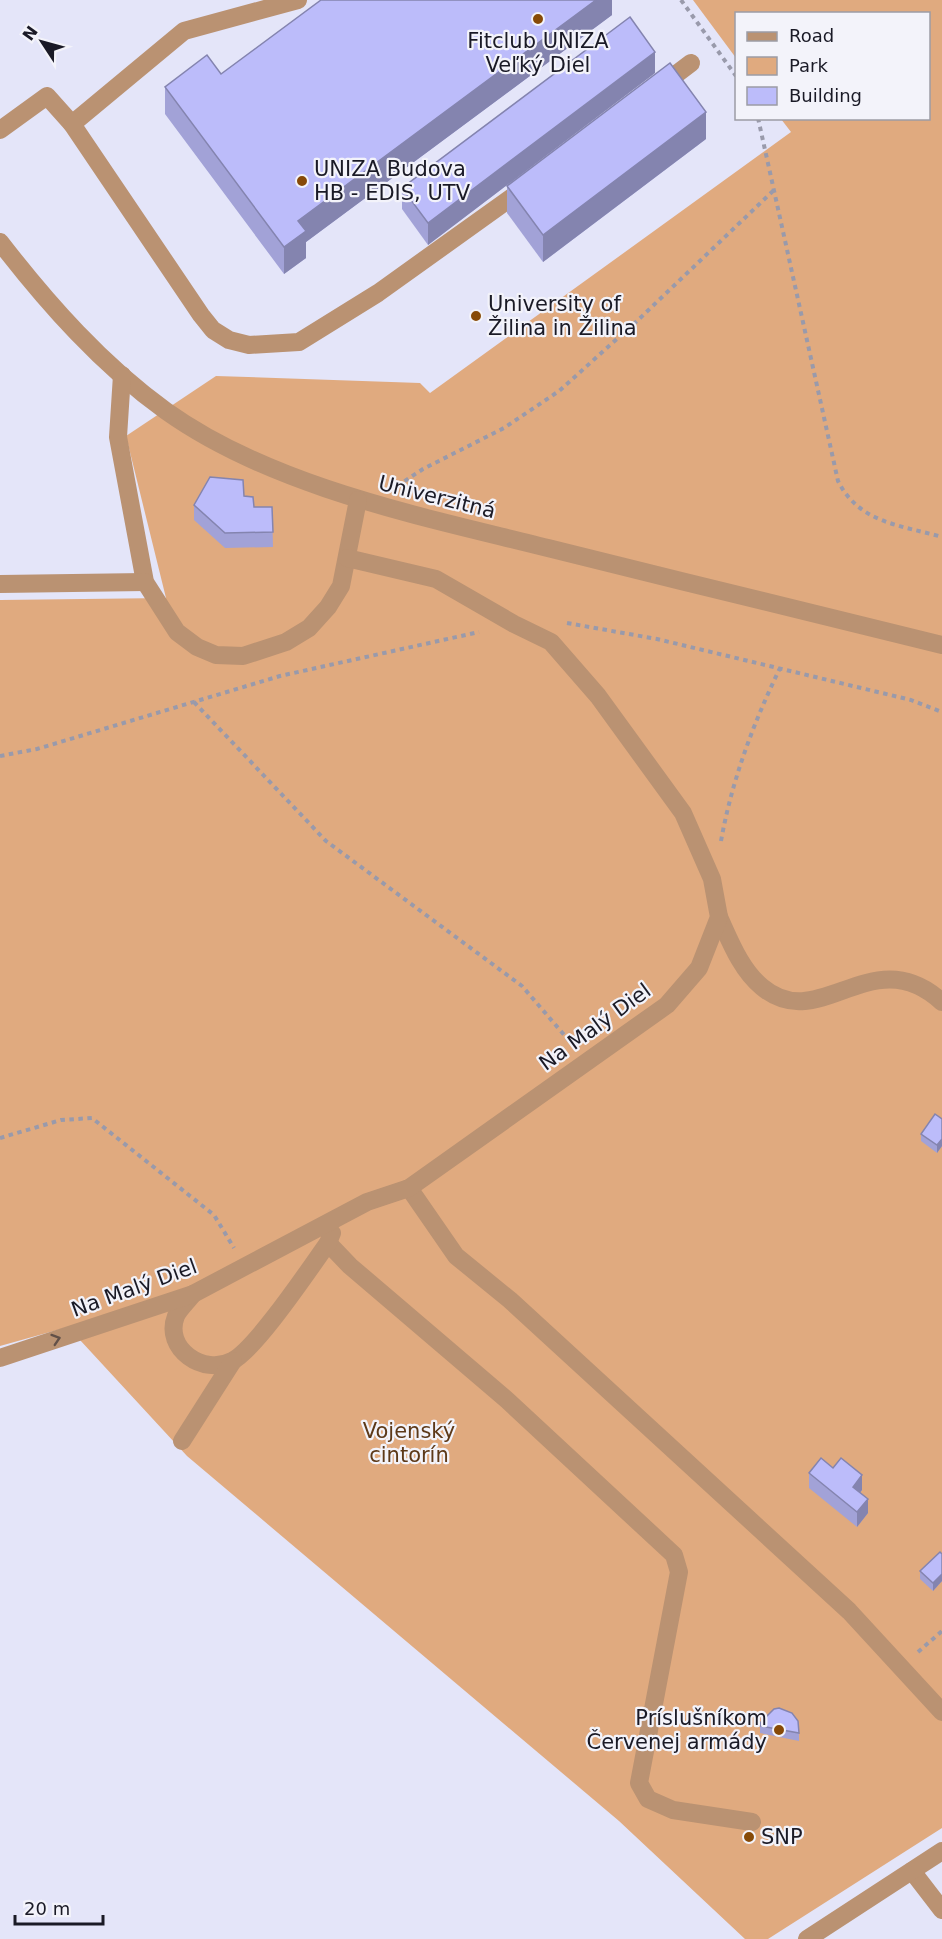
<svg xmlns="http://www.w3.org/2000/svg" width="942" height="1939" viewBox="0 0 942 1939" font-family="'DejaVu Sans',sans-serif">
	<rect width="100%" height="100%" fill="#e4e5f9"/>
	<path fill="#e0aa7f" d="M693 0H942V1828L768 1939H745L619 1821 187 1456 68 1327 0 1346V600L166 598 126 436 216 376 420 383 430 393 791 132 781 119 928 118V14H736V58Z"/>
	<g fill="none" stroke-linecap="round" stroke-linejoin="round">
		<g stroke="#999aab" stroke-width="4" stroke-dasharray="4.5 4.5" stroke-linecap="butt">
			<path d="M681 0 736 76"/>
			<path d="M758 118 838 481C859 523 900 525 942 537"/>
			<path d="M397 486 423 469 504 428 559 391 637 321 773 191"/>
			<path d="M567 623 657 639 911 700 942 712"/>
			<path d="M194 702 326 841 522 986 572 1044"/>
			<path d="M0 756 37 749 280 676 479 632"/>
			<path d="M721 841C732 780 753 724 780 668"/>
			<path d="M0 1138 61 1120 92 1118 214 1215 234 1248"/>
			<path d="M918 1652 942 1631"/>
		</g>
		<g stroke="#ba9272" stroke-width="18">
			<path d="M658 88 691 63"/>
			<path d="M72 124 184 31 298 0"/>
			<path d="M0 130 47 96 72 124 201 315 213 330 229 340 249 345 299 342 378 293 526 187"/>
			<path d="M0 242C48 304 102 365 166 411 274 488 425 517 552 549 682 581 812 614 942 645"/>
			<path d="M122 375 118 437 145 582 177 632 197 647 216 655 243 656 286 642 309 628 328 607 341 586 358 500"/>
			<path d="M0 584 145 582"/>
			<path d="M719 917C730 941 741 970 762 987 820 1036 872 938 942 1002"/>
			<path d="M409 1188 456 1256 510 1300 849 1611 942 1712"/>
			<path d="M328 1243 350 1266 507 1400 674 1555 679 1572 639 1783 648 1799 673 1810 752 1822"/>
			<path d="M193 1294C188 1301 179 1309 176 1316 163 1349 204 1376 232 1361 256 1349 310 1268 328 1243L332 1233"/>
			<path d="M0 1358 193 1294 367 1202 409 1188 667 1005 699 968 719 917 712 879 683 813 598 696 551 642 514 624 436 579 347 558"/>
			<path d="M182 1441 233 1361"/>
			<path d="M912 1871 942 1910"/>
			<path d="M807 1939 942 1851"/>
		</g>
	</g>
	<g fill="#a2a2d7">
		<path d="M612 0V15L306 242V258L284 274 165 114V87L221 74Z"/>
		<path d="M655 73 428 245 402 209V188Z"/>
		<path d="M706 139 543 262 507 213V186Z"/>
		<path d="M244 496 254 507H272L273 547 225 548 194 520V505Z"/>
		<path d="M942 1119V1146L937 1153 921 1141V1134Z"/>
		<path d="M833 1468 862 1490 860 1493 868 1513 857 1527 809 1488V1473Z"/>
		<path d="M942 1554V1581L933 1591 920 1579V1571Z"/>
		<path d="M760 1726 799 1733V1741L760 1733Z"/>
	</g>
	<g fill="#8484af">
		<path d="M596 0H612V15L306 242V258L284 274V247L298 221Z"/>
		<path d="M655 52V73L428 245V223Z"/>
		<path d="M706 112V139L543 262V235Z"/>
		<path d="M942 1139V1146L937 1153V1145Z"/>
		<path d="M862 1475V1490L853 1501V1487Z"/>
		<path d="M868 1499V1513L857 1527V1512Z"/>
		<path d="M942 1574V1581L933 1591V1583Z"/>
	</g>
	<g fill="#bcbcfa" stroke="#8484af" stroke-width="1.5">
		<path d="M321 0H596L298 221 306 231 284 247 165 87 207 55 221 74Z"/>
		<path d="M630 17 655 52 428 223 402 188Z"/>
		<path d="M670 63 706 112 543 235 507 186Z"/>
		<path d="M210 477 243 480 244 496 253 497 254 507H272L273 532 225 533 194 505Z"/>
		<path d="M935 1114 942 1119V1139L937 1145 921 1134Z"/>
		<path d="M821 1458 833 1468 841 1458 862 1475 853 1487 868 1499 857 1512 809 1473Z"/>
		<path d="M940 1552 942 1554V1574L933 1583 920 1571Z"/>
		<path d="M779 1708 792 1713 798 1721 799 1733 760 1726 761 1722 774 1709Z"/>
	</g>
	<defs><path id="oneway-chevron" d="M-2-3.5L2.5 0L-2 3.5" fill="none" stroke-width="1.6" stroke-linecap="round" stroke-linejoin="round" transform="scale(1.5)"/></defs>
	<use stroke="#625048" href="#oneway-chevron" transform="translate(56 1339) rotate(-18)"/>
	<g fill="#874a08" stroke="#f3f3fa" stroke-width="2">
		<circle cx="538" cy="19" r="6"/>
		<circle cx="302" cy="181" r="6"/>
		<circle cx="476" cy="316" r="6"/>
		<circle cx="779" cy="1730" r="6"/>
		<circle cx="749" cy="1837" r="6"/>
	</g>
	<g text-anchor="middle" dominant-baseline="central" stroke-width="4.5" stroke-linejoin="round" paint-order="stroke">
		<g font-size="21" fill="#1a1a26" stroke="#f3f3fa" text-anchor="start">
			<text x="538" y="41" text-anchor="middle">Fitclub UNIZA<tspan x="538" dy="24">Veľký Diel</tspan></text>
			<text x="314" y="169">UNIZA Budova<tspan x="314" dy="24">HB - EDIS, UTV</tspan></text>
			<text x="488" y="304">University of<tspan x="488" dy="24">Žilina in Žilina</tspan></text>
			<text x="767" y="1718" text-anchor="end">Príslušníkom<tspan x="767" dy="24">Červenej armády</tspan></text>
			<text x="761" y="1837">SNP</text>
		</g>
		<g font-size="21" fill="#1a1a26" stroke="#f3f3fa">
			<text transform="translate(437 497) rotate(14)">Univerzitná</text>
			<text transform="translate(595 1027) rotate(-36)">Na Malý Diel</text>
			<text transform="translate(134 1288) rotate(-20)">Na Malý Diel</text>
		</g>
		<g font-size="21" fill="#5d3918" stroke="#f3f3fa">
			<text x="409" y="1431">Vojenský<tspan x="409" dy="24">cintorín</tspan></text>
		</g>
	</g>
	<rect x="735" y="12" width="195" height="108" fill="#f3f3fa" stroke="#9c9ca5" stroke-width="1.5"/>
	<rect x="747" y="32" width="30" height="9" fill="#ba9272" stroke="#9c9ca5" stroke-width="1.5"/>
	<text x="789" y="42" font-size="18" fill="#1a1a26">Road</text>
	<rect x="747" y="57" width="30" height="18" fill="#e0aa7f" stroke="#9c9ca5" stroke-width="1.5"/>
	<text x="789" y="72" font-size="18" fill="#1a1a26">Park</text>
	<rect x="747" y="87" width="30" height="18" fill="#bcbcfa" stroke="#9c9ca5" stroke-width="1.5"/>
	<text x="789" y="102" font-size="18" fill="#1a1a26">Building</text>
	<g transform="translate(42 42) rotate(306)" stroke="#f3f3fa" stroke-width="4.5" paint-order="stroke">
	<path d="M0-4.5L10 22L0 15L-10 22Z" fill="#1a1a26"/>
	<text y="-9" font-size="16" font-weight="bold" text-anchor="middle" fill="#1a1a26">N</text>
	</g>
	<path d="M15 1915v9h88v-9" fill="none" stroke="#1a1a26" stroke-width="3"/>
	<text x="24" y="1915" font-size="18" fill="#1a1a26" stroke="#f3f3fa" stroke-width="4.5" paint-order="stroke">20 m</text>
</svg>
